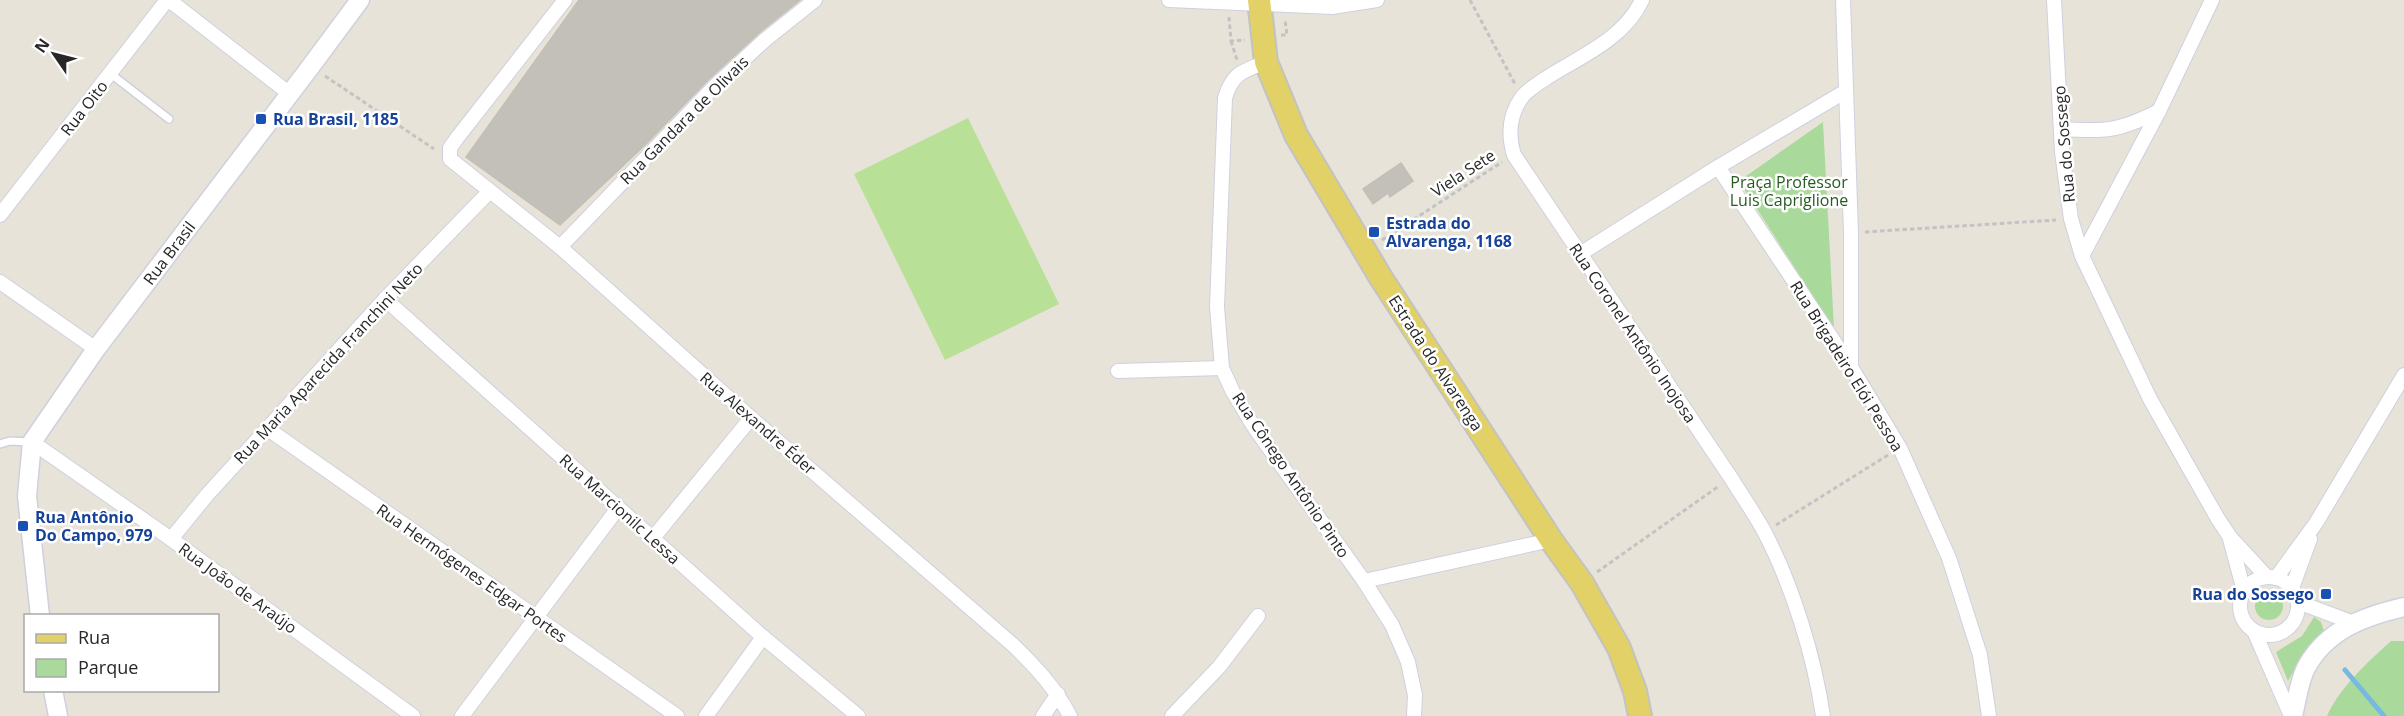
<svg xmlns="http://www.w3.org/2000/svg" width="2404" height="716" viewBox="0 0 2404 716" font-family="'Open Sans',sans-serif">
	<rect width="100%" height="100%" fill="#e8e3d9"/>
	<g fill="#a9da9b">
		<path d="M1823 122 1834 329 1739 181Z"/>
		<circle cx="2269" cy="606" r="14"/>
		<path d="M2314 617 2321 622 2324 631C2307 646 2299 662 2288 681L2276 652 2302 636Z"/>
		<path d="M2391 641H2404V716H2327C2340 687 2368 662 2391 641Z"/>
	</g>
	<path fill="#b9e097" d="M968 118 1059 304 945 360 854 174Z"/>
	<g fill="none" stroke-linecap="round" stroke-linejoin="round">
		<path stroke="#76b9e1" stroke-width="5" d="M2345 670 2384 716"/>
	</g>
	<g fill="#c3c0b9" stroke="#c3bfb4" stroke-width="1.5">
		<path d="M579 0H800L760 32 708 80 646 144 560 225 466 157Z"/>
		<path d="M1401 163 1413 181 1390 197 1388 193 1373 204 1363 189Z"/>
	</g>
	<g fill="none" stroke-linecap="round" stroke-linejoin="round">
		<defs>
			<g id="service">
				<path d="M111 74 169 119"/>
				<path d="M0 444 10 441 30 442"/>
			</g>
			<g id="minor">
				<path d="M169 0 290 94"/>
				<path d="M565 0 457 138 450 148V159L560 247 751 418 1013 645C1036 667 1055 688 1070 716"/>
				<path d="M1169 0 1332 7 1377 0"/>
				<path d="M1642 0C1625 37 1584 55 1551 75 1542 81 1528 89 1522 97 1509 115 1508 135 1514 155L1731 478C1742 496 1755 514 1765 533 1793 587 1814 656 1823 716"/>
				<path d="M1843 0 1851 233V367"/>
				<path d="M2054 0 2062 152 2071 219 2082 256 2150 399 2218 519 2230 537 2267 577"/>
				<path d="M1266 62C1242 72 1233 72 1225 98L1217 307 1222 368 1233 392 1254 427 1364 581 1392 625 1408 662 1415 695 1414 716"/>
				<path d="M2062 129C2106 132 2119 131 2159 111"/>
				<path d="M1718 167 1851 367 1900 448 1949 558 1980 655 1989 716"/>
				<path d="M0 215 167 0"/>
				<path d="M560 247 714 87 766 39 815 0"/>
				<path d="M1580 254 1718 167 1846 91"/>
				<path d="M2082 256 2159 111 2212 0"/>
				<path d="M0 282 96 349"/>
				<path d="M385 299 763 637 858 716"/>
				<path d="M1118 371 1222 368"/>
				<path d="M268 429 677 716"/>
				<path d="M32 442 171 539 413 716"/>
				<path d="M653 538 751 418"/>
				<path d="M171 539 207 495 385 299 490 191"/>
				<path d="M2230 539 2244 591"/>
				<circle cx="2269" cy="606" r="29"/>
				<path d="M2276 578 2316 523 2404 375"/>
				<path d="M1364 581 1551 540"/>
				<path d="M2292 588 2310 539"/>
				<path d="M2298 602 2351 622"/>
				<path d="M2254 631 2291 716"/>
				<path d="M462 716 618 508"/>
				<path d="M706 716 763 637"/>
				<path d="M1043 716 1058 694"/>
				<path d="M1172 716 1219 667 1258 616"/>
			</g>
			<g id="tertiary">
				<path d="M40 616 27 496 32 442 96 349 311 66 360 0"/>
				<path d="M53 690 58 716"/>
				<path d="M2293 716C2297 700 2299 680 2307 666 2328 629 2365 616 2404 607"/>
			</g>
			<path id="primary" d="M1259 0 1266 62 1296 135 1381 278 1551 540 1582 583 1619 648 1635 691 1640 716"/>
		</defs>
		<use href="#service" stroke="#cfd0de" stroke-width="10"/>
		<use href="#minor" stroke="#cfd0de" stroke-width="16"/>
		<use href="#tertiary" stroke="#cfd0de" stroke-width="21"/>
		<use href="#primary" stroke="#c3c3c3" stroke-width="26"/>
		<g stroke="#c3c3c3" stroke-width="3" stroke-dasharray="4.5 3" stroke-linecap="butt">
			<path d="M1470 0 1515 84"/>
			<path d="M1229 17 1231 41 1245 40"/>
			<path d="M1281 35H1287L1285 20"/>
			<path d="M1231 41 1237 60"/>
			<path d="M325 76 434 149"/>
			<path d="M1865 232 2056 220"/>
			<path d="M1382 240 1502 162"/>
			<path d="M1776 525 1888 455"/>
			<path d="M1597 572 1719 486"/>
		</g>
		<use href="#service" stroke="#fff" stroke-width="7"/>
		<use href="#minor" stroke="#fff" stroke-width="14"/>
		<use href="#tertiary" stroke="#fff" stroke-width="18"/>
		<use href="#primary" stroke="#e1d166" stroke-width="22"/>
	</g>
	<g fill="#1a4fb4" stroke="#fff" stroke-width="2">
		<rect x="255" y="113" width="12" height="12" rx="3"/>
		<rect x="1368" y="226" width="12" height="12" rx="3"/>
		<rect x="17" y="520" width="12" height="12" rx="3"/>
		<rect x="2320" y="588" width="12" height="12" rx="3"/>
	</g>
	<g text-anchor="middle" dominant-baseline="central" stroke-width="5" stroke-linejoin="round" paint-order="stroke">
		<g font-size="16" fill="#272727" stroke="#fff">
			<text transform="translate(84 108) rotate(-52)">Rua Oito</text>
			<text transform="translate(684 120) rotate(-45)">Rua Gandara de Olivais</text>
			<text transform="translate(2064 144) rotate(-95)">Rua do Sossego</text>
			<text transform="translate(1463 173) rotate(-33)">Viela Sete</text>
			<text transform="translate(169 253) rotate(-53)">Rua Brasil</text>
			<text transform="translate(1633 333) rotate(56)">Rua Coronel Antônio Inojosa</text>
			<text transform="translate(328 363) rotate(-47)">Rua Maria Aparecida Franchini Neto</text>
			<text transform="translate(1436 363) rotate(57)">Estrada do Alvarenga</text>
			<text transform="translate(1847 366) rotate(58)">Rua Brigadeiro Elói Pessoa</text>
			<text transform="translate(758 423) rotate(41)">Rua Alexandre Éder</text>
			<text transform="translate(1291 475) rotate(56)">Rua Cônego Antônio Pinto</text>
			<text transform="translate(620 509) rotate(42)">Rua Marcionilc Lessa</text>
			<text transform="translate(472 573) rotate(35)">Rua Hermógenes Edgar Portes</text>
			<text transform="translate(238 588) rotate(36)">Rua João de Araújo</text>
		</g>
		<g font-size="16" font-weight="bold" fill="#164399" stroke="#fff" text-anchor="start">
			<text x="273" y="119">Rua Brasil, 1185</text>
			<text x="1386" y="223">Estrada do<tspan x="1386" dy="18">Alvarenga, 1168</tspan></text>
			<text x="35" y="517">Rua Antônio<tspan x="35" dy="18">Do Campo, 979</tspan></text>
			<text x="2314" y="594" text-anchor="end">Rua do Sossego</text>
		</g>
		<g font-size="16" fill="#265b20" stroke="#fff">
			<text x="1789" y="182">Praça Professor<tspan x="1789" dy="18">Luis Capriglione</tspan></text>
		</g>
	</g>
	<rect x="24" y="614" width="195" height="78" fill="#ffffff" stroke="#a9a9a9" stroke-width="1.5"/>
	<rect x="36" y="634" width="30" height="9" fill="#e1d166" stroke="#a9a9a9" stroke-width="1.5"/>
	<text x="78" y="644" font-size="18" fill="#272727">Rua</text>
	<rect x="36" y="659" width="30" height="18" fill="#a9da9b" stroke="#a9a9a9" stroke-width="1.5"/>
	<text x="78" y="674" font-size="18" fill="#272727">Parque</text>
	<g transform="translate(54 54) rotate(305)" stroke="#ffffff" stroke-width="4.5" paint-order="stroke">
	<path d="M0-4.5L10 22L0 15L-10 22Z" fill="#272727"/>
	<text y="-9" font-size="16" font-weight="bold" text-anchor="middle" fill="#272727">N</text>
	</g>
</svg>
